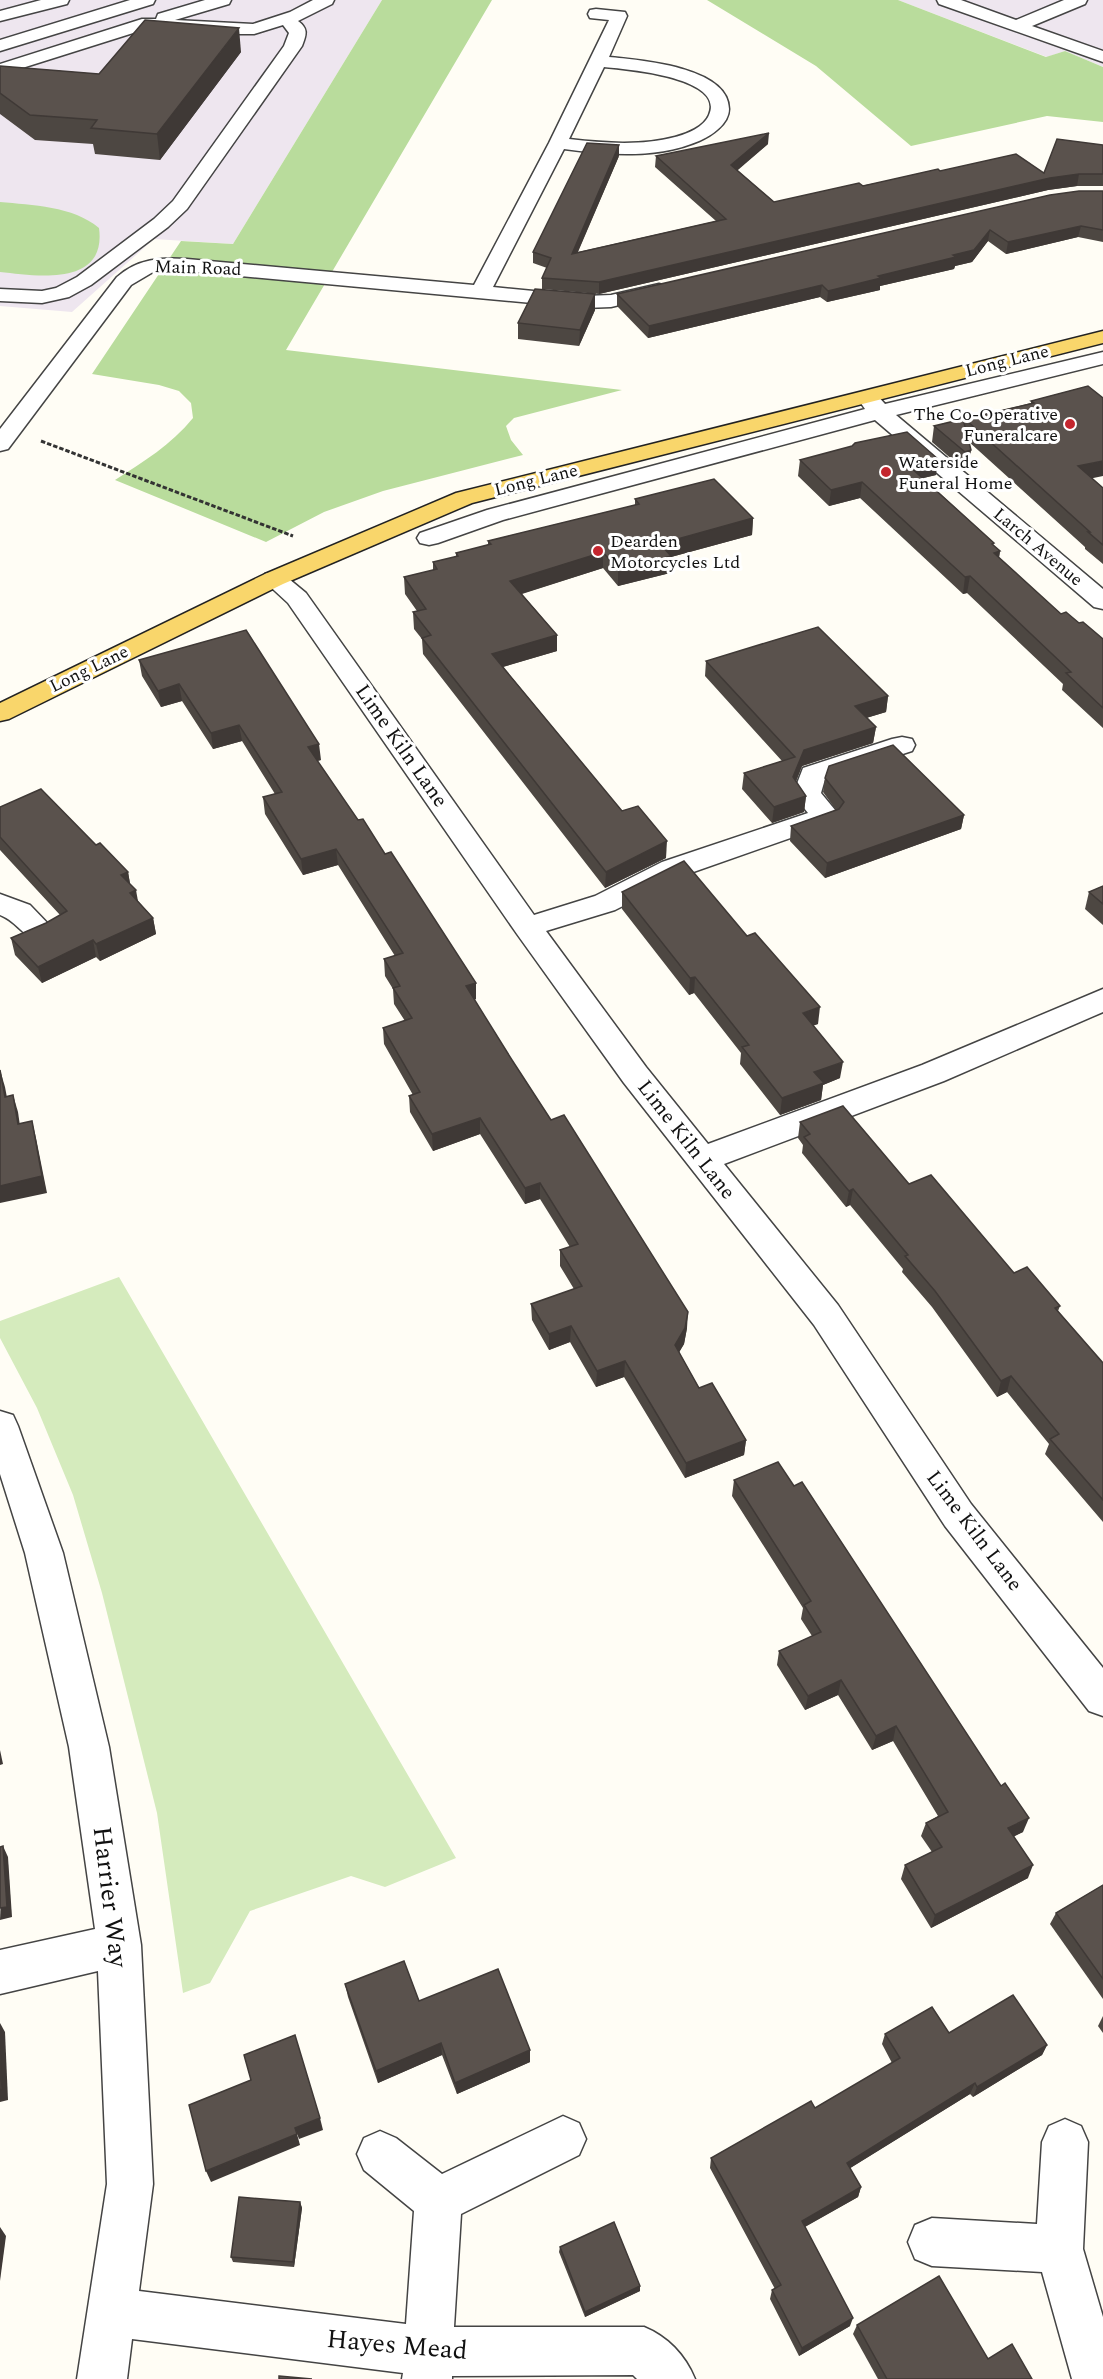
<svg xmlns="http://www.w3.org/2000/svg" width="1103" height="2379" viewBox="0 0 1103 2379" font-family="Spectral,serif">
	<rect width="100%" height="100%" fill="#fffdf5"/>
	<g fill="#eee6ef">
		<path d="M0 0H382L233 244 154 239 72 312 0 306Z"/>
		<path d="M898 0H1103V67L1065 51 1047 57Z"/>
	</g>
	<path fill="#d5ebbd" d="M119 1277 456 1858 385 1887 351 1876 250 1911 210 1983 183 1993 157 1813 102 1593 73 1495 37 1408 0 1338V1321Z"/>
	<g fill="#b9dc9c">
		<path d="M382 0H492L286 350 622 390 514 418 506 426 511 440 523 455 383 491 324 512 266 542 115 480C143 462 171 445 193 418L191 403 179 391 159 385 92 374 181 241 233 244Z"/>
		<path d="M707 0H898L1046 57 1065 51 1103 67V122L1047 116 911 146 816 66Z"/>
		<path d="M0 202C32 205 73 206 99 228 107 287 37 276 0 272Z"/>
	</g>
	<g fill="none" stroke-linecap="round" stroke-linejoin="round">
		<defs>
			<g id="minor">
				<path d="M41 0H69L67 4 0 21V11Z"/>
				<path d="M130 0H155L153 4 0 51V40Z"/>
				<path d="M205 0H231L229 4 175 20 253 24 290 12 313 0H334L332 4 298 21C309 29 306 35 302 46L187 209 168 227 91 285 69 297 42 303 0 301V289L42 291 56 288 77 277 154 219 173 201 284 46 289 33 283 25 254 34H221L149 28 0 75V64L142 19H156L158 14Z"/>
				<path d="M937 0H961L1016 20 1064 0H1087L1085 4 1032 26 1103 51V62L939 4Z"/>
				<path d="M596 9 625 12 627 16 609 57C640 60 729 67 729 109 729 124 711 136 699 141 657 159 608 155 564 149L493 287 585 296 611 295 659 284 666 286 669 290 666 294 611 307 585 308 197 272H153L131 285 8 449 0 451V429L117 277C137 259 161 257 187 259L474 285 549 143 609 20 590 18 588 14 590 10ZM604 67C625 69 726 77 709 115 704 127 687 134 675 137 641 146 604 143 569 139Z"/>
				<path d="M1103 352V364L896 415 1103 589V609L1094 607 875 420 503 520 438 543 429 545 420 543 417 538 420 533 487 510 865 409 858 399 861 394C874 391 877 395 885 404Z"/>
				<path d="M274 572 283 574 306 593 534 915 595 896 662 862 808 813 793 794 803 768 892 739 902 737 912 739 915 745 912 751 825 779 821 793 840 816 836 822 682 876 615 910 546 931 646 1067 708 1144 922 1065 1103 989V1012L944 1081 724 1164 838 1305 971 1504 1103 1668V1716L1089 1711 945 1526 814 1325 624 1083 517 934 288 603 262 579 265 574Z"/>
				<path d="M0 894 30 905 55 931 50 938C25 945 21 923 0 915Z"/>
				<path d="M0 1411 13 1415 18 1426 63 1553 109 1747 141 1945 153 2184 139 2291 406 2324 414 2211 364 2170 357 2154 364 2138 380 2131 396 2138 442 2174 563 2116 579 2123 586 2139 579 2155 461 2214 454 2327H644C668 2337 685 2355 695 2379H637L633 2375 452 2376V2379H402L403 2373 132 2339 127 2379H77L107 2184 98 1971 0 1994V1950L95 1929 69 1747 25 1553 0 1474Z"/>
				<path d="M1065 2119 1081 2126 1088 2142 1083 2249 1103 2317V2379H1072L1042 2272 932 2266 915 2259 908 2242 915 2225 932 2218 1037 2224 1042 2142 1049 2126Z"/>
			</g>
			<path id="major" d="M1103 331V343L472 503 283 584 9 719 0 721V703L265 574 456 493Z"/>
		</defs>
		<use href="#minor" stroke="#444" stroke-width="3"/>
		<use href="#major" stroke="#222" stroke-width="3"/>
		<path stroke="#333" stroke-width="3" stroke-dasharray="4.5 2" stroke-linecap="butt" d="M41 441 293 536"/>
		<use href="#minor" fill="#fff" fill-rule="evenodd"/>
		<use href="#major" fill="#f9d66b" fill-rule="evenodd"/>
	</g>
	<g fill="#4d4742">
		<path d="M241 52 160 160 95 154 93 144 35 140 0 114V66L99 74Z"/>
		<path d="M768 144 737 170 774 202 940 171 1044 173 1103 145V186H1077L1048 190 599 294 542 289V278L547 268 533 263V252L619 156 578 252 716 221 655 167 656 156Z"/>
		<path d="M1103 191V242L1078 237 1006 254 988 241 972 262 955 266 954 269 880 286V290L827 302 820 297 648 338 617 306V294Z"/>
		<path d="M595 294V310L579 346 518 339V323Z"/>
		<path d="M1088 386 1092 478 1103 488V564L1085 549V547L968 441 971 450 968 466 962 468 932 442 934 426 964 425 965 419 1031 403V401Z"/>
		<path d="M800 460 936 475 923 478 994 543 993 545 1000 551 999 558 1061 614 1079 623 1103 639V728L1062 690 1063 684 967 593 963 594 860 498 829 506 798 476Z"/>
		<path d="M635 499 753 518 752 535 671 557 670 573 618 586 603 568 522 594 557 635V651L503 667 622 811 666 858 605 888 423 654 422 639 414 629 413 612 417 611 405 594 404 577 433 570V562L456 557V553L488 545V541L635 505Z"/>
		<path d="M139 660 321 760 317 761 358 820 385 854 476 983V999L474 1000 512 1060 687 1328 684 1344 679 1352 699 1388 746 1440 744 1455 685 1478 624 1377 596 1387 570 1342 549 1350 532 1320 531 1304 574 1289 560 1266V1250L570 1247 540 1199 525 1204 480 1134 433 1151 410 1112 409 1096 413 1095 384 1044 383 1028 405 1021 394 1004 393 989 385 976 384 959 395 956 338 865 303 875 265 814 263 797 275 794 242 741 213 749 182 701 161 707 142 676Z"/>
		<path d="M706 661 888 696 886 712 866 718 876 727 873 743 802 766 796 782 806 796 804 812 772 823 742 789 744 773 782 761 705 676Z"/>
		<path d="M825 778 964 815 961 829 825 878 790 841 791 826 836 810 823 792Z"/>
		<path d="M0 807 96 845 128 872 130 884 138 901 153 918 156 934 100 961 96 957 42 983 15 955 11 938 46 923 60 915 0 850Z"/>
		<path d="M1103 886V925L1085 909 1089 892Z"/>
		<path d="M622 892 818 1024 813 1025 840 1078 823 1085 821 1100 780 1115 740 1064 741 1053 694 993 689 995 622 909Z"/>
		<path d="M800 1122 909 1184 1014 1273 1060 1306 1058 1311 1103 1363V1522L1045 1454 1049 1444 1007 1392 997 1397 932 1307 902 1272 903 1269 850 1205 846 1207 802 1153 803 1145 798 1138Z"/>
		<path d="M734 1480 1023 1832 1014 1836 1028 1878 931 1928 901 1879 905 1865 932 1852 921 1836 926 1823 938 1816 893 1741 872 1750 838 1695 805 1710 777 1665 779 1651 812 1636 801 1619 803 1608 732 1496Z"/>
		<path d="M1103 1885V1999L1050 1924 1056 1913Z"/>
		<path d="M345 1984 419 2001 530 2062 457 2094 442 2055 378 2083 348 1997Z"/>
		<path d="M1103 2016V2033L1098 2026Z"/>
		<path d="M949 2033 1047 2045 1042 2055 973 2097 970 2094 850 2168 861 2187 858 2197 805 2227 850 2326 799 2356 770 2299 772 2290 775 2289 710 2168 711 2158 815 2108 892 2063 882 2044 885 2034Z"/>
		<path d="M300 2202 302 2208 294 2267 233 2262 231 2257Z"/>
		<path d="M560 2247 640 2286V2291L585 2317 559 2252Z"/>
		<path d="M857 2325 988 2359 1032 2379H878L853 2334Z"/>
	</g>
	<g fill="#3f3936">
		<path d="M239 28 241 52 160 160 157 134Z"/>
		<path d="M769 133 768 144 731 176V165Z"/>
		<path d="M619 145V156L572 265V254Z"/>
		<path d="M1079 174 1077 186 1048 190 599 294V282L1050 178Z"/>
		<path d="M1081 226 1078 237 1006 254 1008 242Z"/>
		<path d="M990 230 988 241 972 262 955 266 954 269 880 286V290L827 302 828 291 878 276 953 255Z"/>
		<path d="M822 285 820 297 648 338 649 326Z"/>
		<path d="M595 294V310L579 346 580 330Z"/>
		<path d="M971 450 968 466 962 468 965 452Z"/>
		<path d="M938 459 936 475 907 482 909 466Z"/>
		<path d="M1103 461V476L1074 482 1078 466Z"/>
		<path d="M862 482 860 498 829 506 831 490Z"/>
		<path d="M753 518 752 535 671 557 670 573 618 586V570L660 544Z"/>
		<path d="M1000 551 997 568 994 553Z"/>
		<path d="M603 552V568L511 597 510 581Z"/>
		<path d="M970 576 967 593 963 594 965 577Z"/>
		<path d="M557 635V651L492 670V654Z"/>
		<path d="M179 684 182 701 161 707 158 691Z"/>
		<path d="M888 696 886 712 853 722 855 706Z"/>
		<path d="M239 725 242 741 213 749 211 733Z"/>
		<path d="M876 727 873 743 802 766 791 793 793 777 804 750Z"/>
		<path d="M319 744 321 760 309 763 308 747Z"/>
		<path d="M806 796 804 812 772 823 774 807Z"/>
		<path d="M964 815 961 829 825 878 827 863Z"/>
		<path d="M667 841 666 858 605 888 606 872Z"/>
		<path d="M336 849 338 865 303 875 301 859Z"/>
		<path d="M128 872 131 889 121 875Z"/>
		<path d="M136 890 139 907 130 893Z"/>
		<path d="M153 918 156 934 100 961 96 944Z"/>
		<path d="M93 940 96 957 42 983 38 967Z"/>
		<path d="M695 977 694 993 689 995 690 978Z"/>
		<path d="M476 983V999L466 1002V986Z"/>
		<path d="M820 1007 818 1024 801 1030 803 1013Z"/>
		<path d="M843 1062 840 1078 823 1085 821 1100 780 1115 782 1098 814 1072Z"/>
		<path d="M0 1070 5 1087 10 1114 5 1097Z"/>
		<path d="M13 1095 18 1112 22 1140 18 1124Z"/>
		<path d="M480 1118V1134L433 1151 432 1134Z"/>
		<path d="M32 1121 36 1138 47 1193 0 1203V1186Z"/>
		<path d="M540 1183V1199L525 1204V1188Z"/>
		<path d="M853 1189 850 1205 846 1207 849 1191Z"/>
		<path d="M688 1312 687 1328 684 1344 674 1361 675 1345Z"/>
		<path d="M571 1326 570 1342 549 1350V1334Z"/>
		<path d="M625 1361 624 1377 596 1387 597 1371Z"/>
		<path d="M1011 1376 1007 1392 997 1397 1001 1381Z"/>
		<path d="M746 1440 744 1455 685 1478 686 1463Z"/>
		<path d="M841 1680 838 1695 805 1710 808 1696Z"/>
		<path d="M896 1726 893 1741 872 1750 876 1736Z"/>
		<path d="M0 1750 3 1764 0 1765Z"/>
		<path d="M1029 1818 1023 1832 1003 1842 1008 1828Z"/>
		<path d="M3 1846 8 1857 12 1917 0 1920Z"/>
		<path d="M1033 1865 1028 1878 931 1928 935 1915Z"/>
		<path d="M0 2023 5 2032 8 2100 0 2102Z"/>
		<path d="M441 2043 442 2055 378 2083 376 2071Z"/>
		<path d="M1047 2045 1042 2055 973 2097 977 2087Z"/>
		<path d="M530 2050V2062L457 2094 455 2083Z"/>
		<path d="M975 2083 970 2094 844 2172 847 2163Z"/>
		<path d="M320 2118 323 2130 299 2139 295 2128Z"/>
		<path d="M297 2134 300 2145 211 2182 206 2171Z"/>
		<path d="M861 2187 858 2197 799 2230 802 2221Z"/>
		<path d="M300 2202 302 2208 294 2267 293 2262Z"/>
		<path d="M0 2227 6 2236 0 2281Z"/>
		<path d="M640 2286V2291L585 2317V2312Z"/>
		<path d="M853 2318 850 2326 799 2356 802 2348Z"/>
	</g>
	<g fill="#5a524d" stroke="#3f3936" stroke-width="1.5">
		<path d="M145 20 239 28 157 134 91 128 97 120 30 115 0 93V66L99 74Z"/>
		<path d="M769 133 731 165 774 202 859 183 863 186 938 169 940 171 1016 154 1044 173 1057 139 1103 145V174H1079L1050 178 599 282 542 278 551 258 533 252 587 143 619 145 572 254 726 219 656 156Z"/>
		<path d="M1079 191H1103V230L1081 226 1008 242 990 230 974 250 953 255 956 257 878 276 881 278 828 291 822 285 649 326 617 294 1050 195Z"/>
		<path d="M535 289 595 294 580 330 518 323Z"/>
		<path d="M1088 386 1103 398V461L1078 466 1103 488V545L1088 532H1090L965 419 1034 403 1031 401Z"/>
		<path d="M963 419 971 450 965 452 934 426Z"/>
		<path d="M907 432 938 459 909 466 994 543 992 544 1000 551 994 553 1061 614 1066 612 1079 623 1083 622 1103 639V708L1066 673 1071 672 970 576 965 577 862 482 831 490 800 460 852 446 855 443Z"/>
		<path d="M714 479 753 518 660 544 671 556 618 570 603 552 510 581 557 635 492 654 622 811 638 806 667 841 606 872 422 638 431 635 413 612 426 609 404 577 437 569 433 562 458 556 456 553 491 544 488 541 639 504 635 499Z"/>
		<path d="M818 627 888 696 855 706 876 727 804 750 793 777 806 796 774 807 744 773 795 757 706 661Z"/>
		<path d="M246 630 319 744 308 747 358 820 363 819 385 854 391 852 476 983 466 986 512 1060 551 1120 564 1115 688 1312 685 1328 675 1345 699 1388 712 1383 746 1440 686 1463 625 1361 597 1371 571 1326 549 1334 531 1304 582 1286 560 1250 578 1244 540 1183 525 1188 480 1118 432 1134 409 1096 420 1092 383 1028 412 1018 393 988 400 986 384 959 403 953 336 849 301 859 263 797 282 792 239 725 211 733 179 684 158 691 139 660Z"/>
		<path d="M893 745 964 815 827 863 791 826 839 809 844 802 825 778 829 766Z"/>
		<path d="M41 789 96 845 100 843 128 872 121 875 136 890 130 893 153 918 96 944 93 940 38 967 11 938 46 923 67 911 0 837V807Z"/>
		<path d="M684 861 747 936 755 933 820 1007 803 1013 843 1062 814 1072 824 1083 782 1098 742 1047 749 1045 695 977 690 978 622 892Z"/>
		<path d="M1103 886V904L1089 892Z"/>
		<path d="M0 1070 5 1097 13 1095 18 1124 32 1121 42 1176 0 1186Z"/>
		<path d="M843 1106 909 1184 931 1175 1014 1273 1027 1267 1060 1306 1055 1308 1103 1363V1500L1050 1439 1059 1434 1011 1376 1001 1381 935 1291 905 1256 908 1255 853 1189 849 1191 804 1137 810 1134 800 1122Z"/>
		<path d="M778 1462 794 1486 802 1482 1001 1786 1005 1783 1029 1818 1008 1828 1033 1865 935 1915 905 1865 942 1847 926 1823 948 1812 896 1726 876 1736 841 1680 808 1696 779 1651 821 1632 804 1605 811 1601 734 1480Z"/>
		<path d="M3 1846 7 1907 0 1908V1847Z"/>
		<path d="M1103 1885V1979L1056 1913Z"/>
		<path d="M404 1961 419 2001 498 1969 530 2050 455 2083 441 2043 376 2071 345 1984Z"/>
		<path d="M1013 1995 1047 2045 977 2087 975 2083 847 2163 861 2187 802 2221 853 2318 802 2348 772 2290 781 2285 711 2158 811 2101 815 2108 900 2058 885 2034 932 2007 949 2033Z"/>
		<path d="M295 2035 320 2118 295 2128 297 2134 206 2171 189 2105 251 2080 244 2055Z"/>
		<path d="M0 2050 2 2089 0 2090Z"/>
		<path d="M239 2197 300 2202 293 2262 231 2257Z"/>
		<path d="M614 2222 640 2286 585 2312 560 2247Z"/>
		<path d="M939 2276 988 2359 1012 2344 1032 2379H887L857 2325Z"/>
		<path d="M279 2376 312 2379H279Z"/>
	</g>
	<g fill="#c4262e" stroke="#fff" stroke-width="2">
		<circle cx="1070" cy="424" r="6"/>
		<circle cx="886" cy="472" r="6"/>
		<circle cx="598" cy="551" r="6"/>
	</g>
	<g text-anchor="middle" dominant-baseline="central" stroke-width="6" stroke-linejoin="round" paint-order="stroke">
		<g font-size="18" fill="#111" stroke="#fff">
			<text transform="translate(198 268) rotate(2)">Main Road</text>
			<text transform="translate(1007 361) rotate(-14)">Long Lane</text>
			<text transform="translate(536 480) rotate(-14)">Long Lane</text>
			<text transform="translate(1038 547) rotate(40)">Larch Avenue</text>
			<text transform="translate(89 669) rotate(-26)">Long Lane</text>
		</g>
		<g font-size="18" fill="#111" stroke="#fff" text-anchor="start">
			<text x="1058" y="414" text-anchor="end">The Co-Operative<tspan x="1058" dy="21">Funeralcare</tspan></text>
			<text x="898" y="462">Waterside<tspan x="898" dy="21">Funeral Home</tspan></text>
			<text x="610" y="541">Dearden<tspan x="610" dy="21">Motorcycles Ltd</tspan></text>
		</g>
		<g font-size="21" fill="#111" stroke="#fff">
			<text transform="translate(401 746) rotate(55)">Lime Kiln Lane</text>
			<text transform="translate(686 1140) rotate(52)">Lime Kiln Lane</text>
			<text transform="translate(974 1531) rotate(53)">Lime Kiln Lane</text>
		</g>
		<g font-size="26" fill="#111" stroke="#fff">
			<text transform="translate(110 1897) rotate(83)">Harrier Way</text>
			<text transform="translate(397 2345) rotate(5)">Hayes Mead</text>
		</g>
	</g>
</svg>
